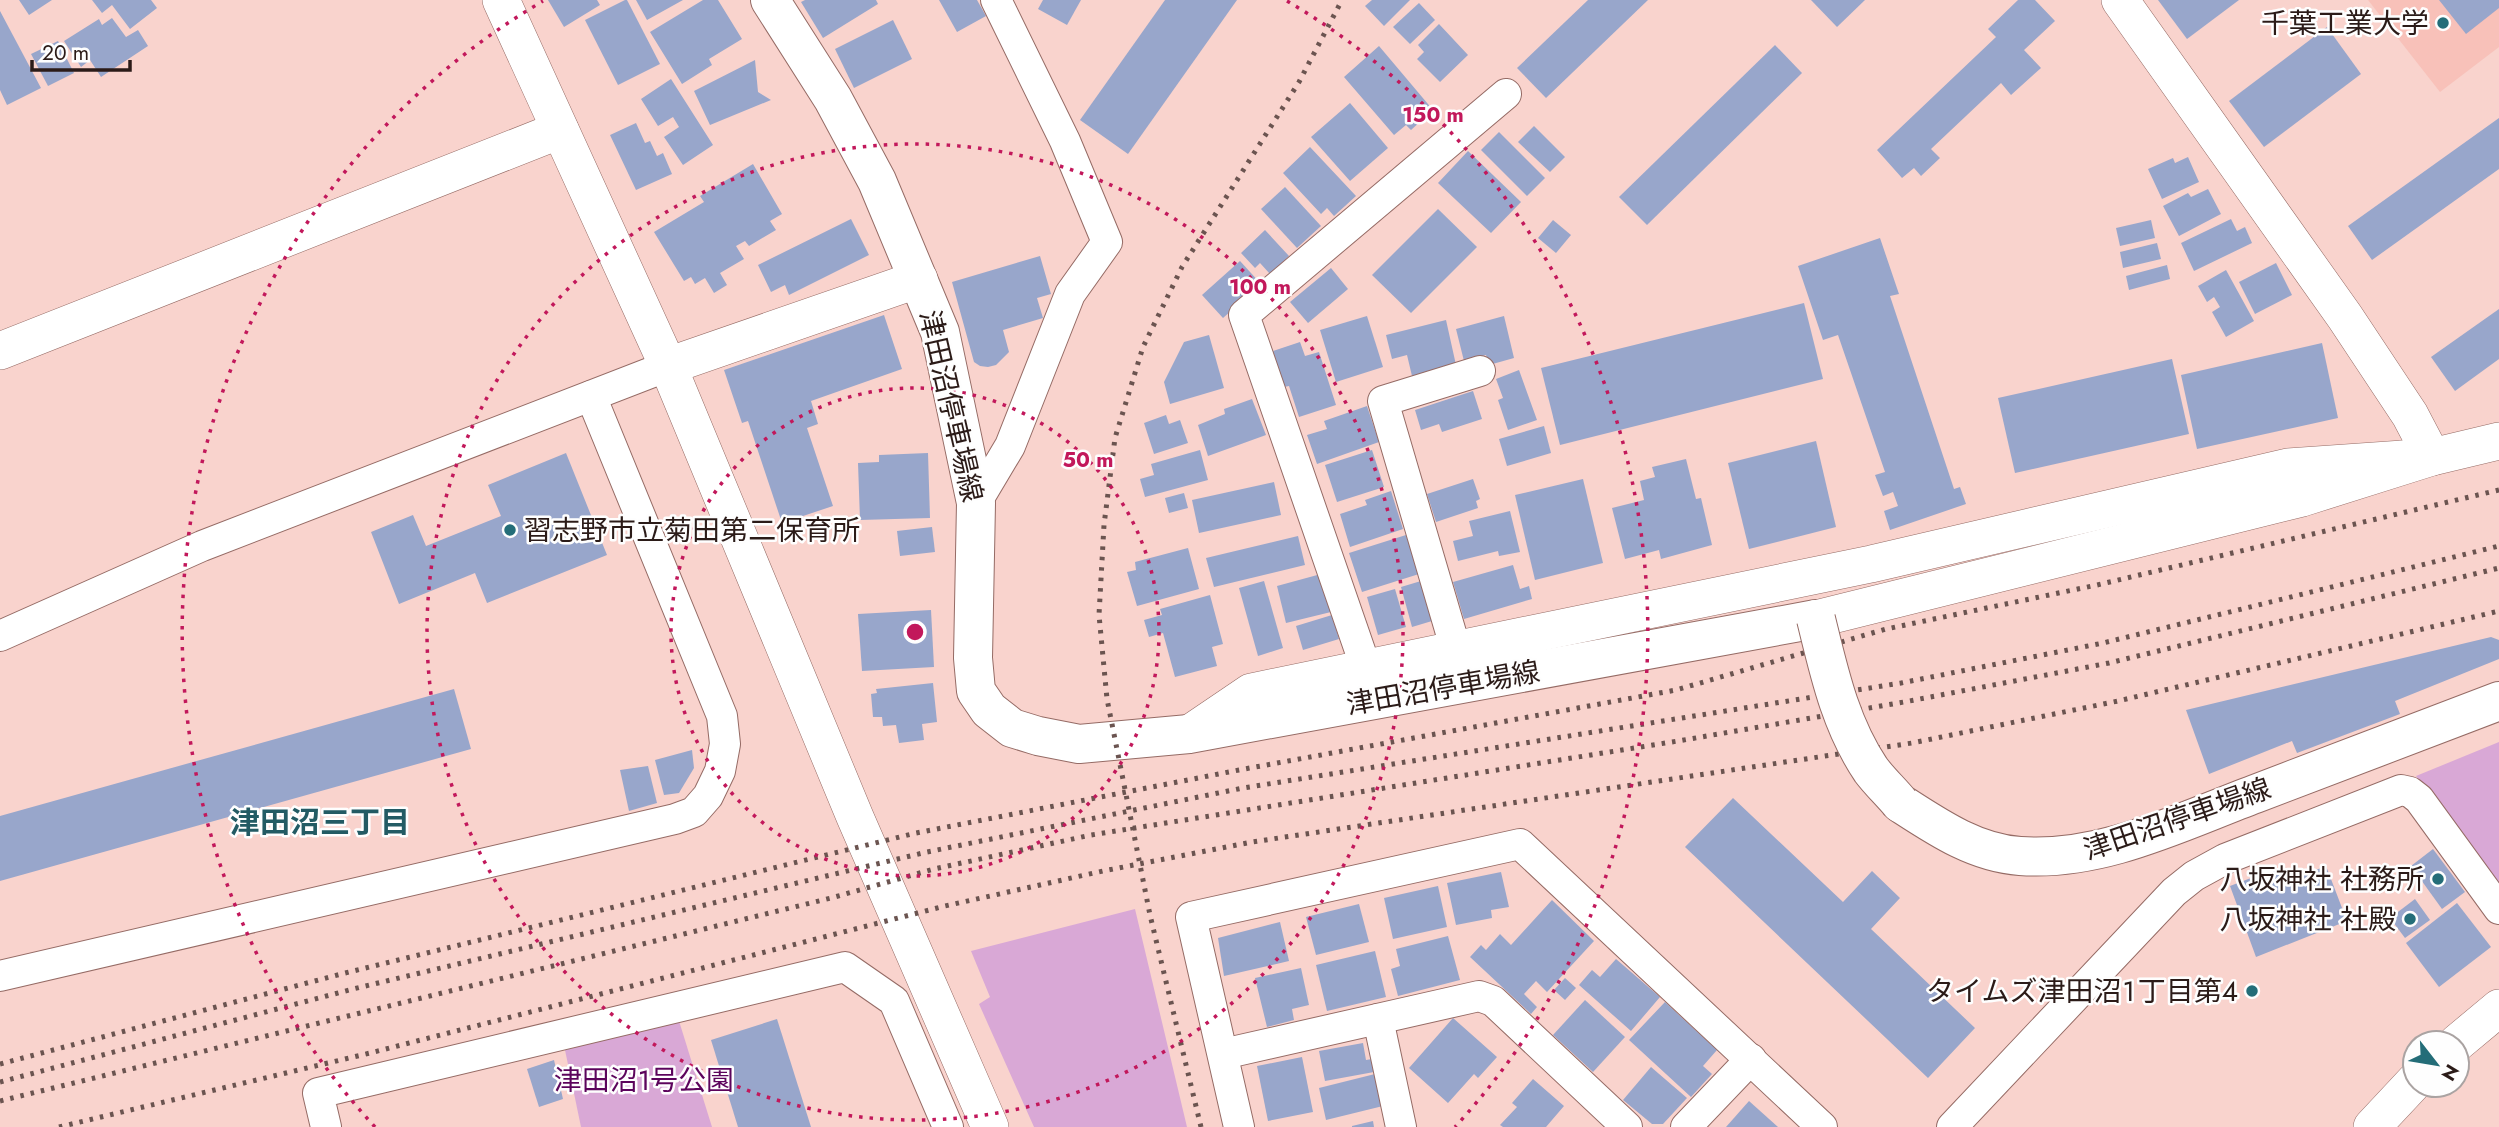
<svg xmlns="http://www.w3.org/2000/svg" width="2499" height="1127" viewBox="0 0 2499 1127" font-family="Jost,'Noto Sans JP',sans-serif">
	<rect width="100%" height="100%" fill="#f9d3cd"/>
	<path fill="#f8c1b9" d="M2368 0H2499V47L2440 92Z"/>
	<g fill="#d9a8d6">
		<path d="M2499 742V888L2416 776Z"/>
		<path d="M1135 909 1187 1127H1034L979 1004 990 997 971 951Z"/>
		<path d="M679 1021 712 1127H581L565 1050Z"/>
	</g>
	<g fill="#98a6cb">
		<path d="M19 0H52L29 15Z"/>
		<path d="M92 0H151L157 8 130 29 112 5 102 13Z"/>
		<path d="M548 0H597L600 5 564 27Z"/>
		<path d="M625 0H627L660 64 618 85 585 20Z"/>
		<path d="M636 0H683L647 20Z"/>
		<path d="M703 0H718L742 39 709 59 712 65 682 84 650 32Z"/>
		<path d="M805 0H876L878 4 823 38 801 2Z"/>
		<path d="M939 0H977L986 16 957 32Z"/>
		<path d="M1043 0H1081L1067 25 1038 9Z"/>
		<path d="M1165 0H1237L1128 154 1080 120Z"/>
		<path d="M1372 0H1410L1384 26 1365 6Z"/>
		<path d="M1588 0H1648L1546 98 1517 68Z"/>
		<path d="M1811 0H1865L1837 27Z"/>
		<path d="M2018 0H2035L2055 21 2024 50 2041 68 2011 95 2001 83 1931 149 1940 158 1921 176 1914 168 1902 178 1877 150 1996 37 1988 29Z"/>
		<path d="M2158 0H2239L2187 39Z"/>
		<path d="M2439 0H2499V8L2466 34Z"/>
		<path d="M1419 3 1435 20 1410 44 1393 27Z"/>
		<path d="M0 11 41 88 7 105 0 90Z"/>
		<path d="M112 18 126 37 138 30 148 46 101 77 90 60 81 67 64 41 99 19 102 25Z"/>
		<path d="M893 20 912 59 854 88 835 49Z"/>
		<path d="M1439 24 1468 55 1440 82 1417 59 1424 52 1418 45Z"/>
		<path d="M2327 27 2361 74 2264 147 2229 101Z"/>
		<path d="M58 41 74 73 48 86 31 54Z"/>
		<path d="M1775 45 1802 73 1647 225 1619 197Z"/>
		<path d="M1379 46 1433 110 1411 130 1406 125 1394 135 1344 77Z"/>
		<path d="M755 60 758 92 771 100 710 125 694 91Z"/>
		<path d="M671 79 713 145 683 165 664 137 679 127 673 117 658 126 641 99Z"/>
		<path d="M1350 103 1388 148 1350 181 1311 137Z"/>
		<path d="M2499 118V169L2372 260 2348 226Z"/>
		<path d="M636 123 645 143 650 141 657 156 663 153 672 174 636 190 610 135Z"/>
		<path d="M1534 126 1565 157 1550 172 1518 142Z"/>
		<path d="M1499 132 1545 178 1527 196 1481 150Z"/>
		<path d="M1310 147 1356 196 1334 216 1327 208 1321 214 1283 173Z"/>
		<path d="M1468 151 1521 202 1491 233 1438 183Z"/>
		<path d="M2188 157 2199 182 2162 199 2148 169 2173 158 2175 163Z"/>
		<path d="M753 164 782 214 770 221 776 230 749 246 745 241 736 246 744 259 720 273 727 285 714 293 705 278 695 284 691 277 684 281 654 232 704 202 700 196Z"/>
		<path d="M1285 187 1321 226 1297 248 1261 209Z"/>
		<path d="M2208 189 2221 214 2179 236 2163 206 2188 193 2191 197Z"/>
		<path d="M1438 209 1477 247 1411 313 1372 275Z"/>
		<path d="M851 219 869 255 789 295 785 285 771 292 758 265Z"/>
		<path d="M2231 219 2237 231 2245 227 2252 243 2194 271 2181 243Z"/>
		<path d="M1553 220 1571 235 1556 253 1538 238Z"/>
		<path d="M2151 220 2155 238 2120 246 2116 228Z"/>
		<path d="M1265 230 1289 256 1270 274 1260 263 1255 268 1241 253Z"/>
		<path d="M1880 238 1899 294 1890 296 1954 489 1960 487 1966 504 1890 530 1884 511 1898 506 1893 492 1883 496 1875 475 1885 472 1838 335 1823 340 1798 266Z"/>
		<path d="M2157 243 2161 259 2123 268 2120 252Z"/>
		<path d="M1040 256 1051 294 1037 298 1043 318 1003 330 1009 352 996 365 988 367 980 366 974 362 952 282Z"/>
		<path d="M1240 261 1261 284 1223 318 1202 295Z"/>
		<path d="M2276 263 2292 295 2255 314 2239 282Z"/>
		<path d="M2167 265 2170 279 2129 290 2126 276Z"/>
		<path d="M1331 268 1348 289 1308 323 1290 302Z"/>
		<path d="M2226 270 2254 321 2226 337 2212 312 2220 307 2214 297 2207 302 2198 286Z"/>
		<path d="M1804 303 1823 379 1560 445 1541 368Z"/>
		<path d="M2499 309V359L2455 391 2431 357Z"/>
		<path d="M884 315 902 369 811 401 818 424 807 428 833 506 782 523 748 421 742 423 724 370Z"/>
		<path d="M1367 316 1383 367 1336 382 1320 330Z"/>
		<path d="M1504 316 1514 358 1489 365 1486 355 1464 361 1456 329Z"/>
		<path d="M1446 320 1456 365 1412 376 1407 355 1392 359 1386 335Z"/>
		<path d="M1209 335 1224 388 1170 404 1164 382 1184 342Z"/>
		<path d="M1300 342 1305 356 1319 352 1336 405 1299 417 1289 386 1284 387 1273 351Z"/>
		<path d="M2322 343 2338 418 2197 449 2181 375Z"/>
		<path d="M2172 359 2189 434 2015 473 1998 398Z"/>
		<path d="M1519 370 1537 420 1508 430 1498 400 1503 398 1496 379Z"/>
		<path d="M1473 391 1482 419 1442 432 1439 424 1421 430 1415 410Z"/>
		<path d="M1252 399 1266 435 1208 456 1198 425 1225 414 1224 409Z"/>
		<path d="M1367 406 1379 442 1317 464 1307 435 1327 429 1324 421Z"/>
		<path d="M1166 415 1169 424 1180 420 1188 443 1154 454 1144 423Z"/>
		<path d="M1544 426 1551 453 1507 466 1499 439Z"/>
		<path d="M1816 441 1836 527 1749 549 1728 463Z"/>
		<path d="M1200 450 1208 480 1145 497 1140 479 1154 475 1151 464Z"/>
		<path d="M1372 450 1384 487 1337 502 1325 465Z"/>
		<path d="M566 453 607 555 487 603 475 573 399 604 371 532 413 515 426 546 501 516 488 485Z"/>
		<path d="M928 453 930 518 860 520 858 463 879 462V455Z"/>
		<path d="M1686 459 1696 499 1701 498 1712 545 1661 559 1659 550 1625 559 1612 508 1644 500 1640 481 1655 477 1652 467Z"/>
		<path d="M1473 479 1480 499 1476 501 1478 508 1436 522 1427 494Z"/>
		<path d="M1583 479 1603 563 1535 580 1515 495Z"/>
		<path d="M1274 482 1281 515 1199 533 1192 500Z"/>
		<path d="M1391 491 1403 529 1350 547 1340 514 1367 505 1365 500Z"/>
		<path d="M1184 493 1188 508 1169 513 1165 498Z"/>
		<path d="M1510 511 1520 552 1499 556 1498 551 1458 561 1453 541 1473 536 1469 521Z"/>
		<path d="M932 527 935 552 900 556 897 531Z"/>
		<path d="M1406 535 1419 574 1362 592 1349 553Z"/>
		<path d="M1298 536 1305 565 1214 587 1206 558Z"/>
		<path d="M1188 548 1199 589 1137 606 1127 572 1136 570 1135 562Z"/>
		<path d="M1513 565 1520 589 1529 586 1532 599 1464 619 1453 582Z"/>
		<path d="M1321 574 1331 612 1286 623 1277 586Z"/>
		<path d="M1264 581 1283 648 1258 656 1239 588Z"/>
		<path d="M1421 581 1432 621 1412 627 1401 587Z"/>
		<path d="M1395 589 1406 627 1378 635 1367 597Z"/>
		<path d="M1210 595 1223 644 1212 647 1217 666 1175 677 1163 633 1149 637 1144 620 1162 615 1160 609Z"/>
		<path d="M931 610 934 667 862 671 858 614Z"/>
		<path d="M1332 615 1339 639 1303 650 1296 626Z"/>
		<path d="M2491 637 2499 640V659L2395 701 2400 714 2297 753 2292 741 2209 774 2186 710Z"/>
		<path d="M933 683 937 722 922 724 924 740 899 743 896 725 883 726 882 717H873L871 694 877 693 876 689Z"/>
		<path d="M454 689 471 749 0 881V816Z"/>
		<path d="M692 750 694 768 679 793 664 795 655 760Z"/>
		<path d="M648 766 657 803 629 811 620 770Z"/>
		<path d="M1733 798 1843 902 1872 871 1900 898 1871 929 1975 1028 1928 1078 1685 847Z"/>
		<path d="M2433 849 2465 892 2442 909 2411 866Z"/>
		<path d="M2326 866 2347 921 2256 957 2230 886 2277 868 2283 883Z"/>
		<path d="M1501 872 1509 907 1491 910 1492 918 1456 925 1447 883Z"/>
		<path d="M1438 886 1447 927 1393 939 1384 898Z"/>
		<path d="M2415 899 2430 920 2405 938 2390 918Z"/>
		<path d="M1552 900 1594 941 1547 992 1536 981 1524 994 1537 1007 1531 1014 1470 957 1481 945 1486 950 1500 934 1511 945Z"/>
		<path d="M2457 903 2491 947 2439 987 2406 943Z"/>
		<path d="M1359 904 1369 942 1316 955 1306 917Z"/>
		<path d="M1280 922 1289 961 1224 976 1218 938Z"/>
		<path d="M1448 936 1460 980 1398 996 1391 969 1400 966 1396 949Z"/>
		<path d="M1375 951 1386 997 1327 1011 1316 965Z"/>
		<path d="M1616 959 1660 997 1631 1031 1579 985 1592 970 1600 977Z"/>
		<path d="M1301 968 1309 1005 1292 1009 1294 1020 1267 1027 1255 978Z"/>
		<path d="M1565 978 1576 988 1565 1000 1554 990Z"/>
		<path d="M1585 1000 1625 1037 1593 1072 1553 1035Z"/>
		<path d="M1665 1002 1717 1050 1703 1066 1712 1074 1691 1097 1629 1040Z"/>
		<path d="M1453 1018 1497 1057 1478 1078 1474 1074 1448 1103 1409 1068Z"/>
		<path d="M777 1019 811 1127H738L711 1040Z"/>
		<path d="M1363 1043 1366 1060 1372 1059 1374 1072 1325 1081 1319 1051Z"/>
		<path d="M1302 1057 1313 1112 1268 1121 1257 1066Z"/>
		<path d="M554 1060 563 1099 539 1107 527 1069Z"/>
		<path d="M1651 1067 1687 1098 1663 1124H1652L1623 1100Z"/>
		<path d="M1375 1074 1383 1106 1326 1120 1319 1088Z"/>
		<path d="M1533 1079 1564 1106 1546 1127H1503L1500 1125 1517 1107 1512 1103Z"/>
		<path d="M1749 1101 1778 1127H1726Z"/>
		<path d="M1373 1121 1374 1127H1352V1126Z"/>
	</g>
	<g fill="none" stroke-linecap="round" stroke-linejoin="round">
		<defs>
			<g id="minor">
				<path d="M976 503 1010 446 1070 294 1107 242 1065 141 996 0"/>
				<path d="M0 636 202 546 668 366"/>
				<path d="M1456 650 1383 401 1480 371"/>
				<path d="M1366 668 1244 315 1506 94"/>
				<path d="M0 976 675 819 694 812 708 796 720 771 725 744 722 716 591 396"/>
				<path d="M1378 1019 1401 1127"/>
				<path d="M1223 1054 1479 996 1493 1001 1627 1127"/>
				<path d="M326 1127 318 1093 845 967 894 1001 948 1127"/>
				<path d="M1239 1127 1191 917 1520 844 1822 1127"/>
				<path d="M1686 1127 1751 1059"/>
				<path d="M1952 1127 2174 892 2194 876 2225 859 2401 790 2410 792 2419 799 2499 909"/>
			</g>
			<g id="tertiary">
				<path d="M501 0 668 366 855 817 990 1127"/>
				<path d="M0 351 560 130"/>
				<path d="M668 366 919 279"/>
				<path d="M1816 619 2302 498 2432 457 2499 441"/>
				<path d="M1189 734 1251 692 1871 564 2288 467 2432 457 2410 415 2345 317 2120 0"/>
				<path d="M2457 1043 2499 1008"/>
				<path d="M2372 1127 2415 1081"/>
			</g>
			<g id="secondary">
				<path d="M770 0 833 99 877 181 940 332 976 503 973 658 976 691 989 710 1012 728 1038 736 1079 744 1189 734 1816 619"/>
				<path d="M1900 803C1937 827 1975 853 2020 856 2102 862 2180 822 2255 794 2336 763 2418 732 2499 701"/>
			</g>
		</defs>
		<use href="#minor" stroke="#956b65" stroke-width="32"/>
		<use href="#tertiary" stroke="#956b65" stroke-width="38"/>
		<use href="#secondary" stroke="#956b65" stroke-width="40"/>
		<use href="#minor" stroke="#fff" stroke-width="30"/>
		<use href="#tertiary" stroke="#fff" stroke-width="37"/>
		<use href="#secondary" stroke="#fff" stroke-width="38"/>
		<g stroke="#6b5450" stroke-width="5" stroke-dasharray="3.5 7" stroke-linecap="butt">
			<path d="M0 1064 345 973 916 833 1239 770 1676 690 1886 629 2097 585 2499 490"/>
			<path d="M0 1082 353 989 927 852 1243 788 1901 683 2103 643 2499 546"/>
			<path d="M0 1101 831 898 934 869 1091 835 1678 741 1904 702 2109 663 2499 568"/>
			<path d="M59 1127 370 1053 945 906 1103 871 1252 842 1912 743 2118 701 2499 611"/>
			<path d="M1201 1127 1150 915 1107 699 1099 615 1104 525 1115 438 1143 347 1182 267 1299 82 1342 0"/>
		</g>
		<defs>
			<path id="secondary-bridge" d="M1816 619C1829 672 1840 724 1871 770 1880 782 1891 792 1900 803"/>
		</defs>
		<use href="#secondary-bridge" stroke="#956b65" stroke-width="40" stroke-linecap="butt"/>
		<use href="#secondary-bridge" stroke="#fff" stroke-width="38"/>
	</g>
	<g fill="none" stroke="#c2185b" stroke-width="3.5" stroke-dasharray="3.5 7">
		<circle cx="915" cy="632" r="244"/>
		<circle cx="915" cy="632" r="488"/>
		<path d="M375 1127A732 732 0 0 1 543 1M1287 1A732 732 0 0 1 1455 1127"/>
	</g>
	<g fill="#246d78" stroke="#fefefe" stroke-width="2.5">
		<circle cx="2443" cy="23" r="7"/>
		<circle cx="510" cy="530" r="7"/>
		<circle cx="2438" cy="879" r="7"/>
		<circle cx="2410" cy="919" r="7"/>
		<circle cx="2252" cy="991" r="7"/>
	</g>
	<g text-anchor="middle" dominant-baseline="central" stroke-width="5" stroke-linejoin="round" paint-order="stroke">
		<g font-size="28" fill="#2b1b18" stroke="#fefefe" text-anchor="end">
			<text x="2429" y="23">千葉工業大学</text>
			<text x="524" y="530" text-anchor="start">習志野市立菊田第二保育所</text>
			<text x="2424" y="879">八坂神社 社務所</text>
			<text x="2396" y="919">八坂神社 社殿</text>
			<text x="2238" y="991">タイムズ津田沼１丁目第４</text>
		</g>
		<g font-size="28" fill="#2b1b18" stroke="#fefefe">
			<text transform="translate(951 406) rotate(77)">津田沼停車場線</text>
			<text transform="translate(1443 688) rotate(-10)">津田沼停車場線</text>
			<text transform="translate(2177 819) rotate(-19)">津田沼停車場線</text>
		</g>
		<g font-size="28" fill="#5c045c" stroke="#fefefe">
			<text x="644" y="1080">津田沼1号公園</text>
		</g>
		<g font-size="30" font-weight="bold" fill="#235b64" stroke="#fefefe">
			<text x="320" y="822">津田沼三丁目</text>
		</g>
	</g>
	<circle cx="915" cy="632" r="10" fill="#c2185b" stroke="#fefefe" stroke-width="3.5"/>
	<g font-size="21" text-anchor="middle" font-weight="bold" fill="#c2185b" stroke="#fefefe" stroke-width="5" stroke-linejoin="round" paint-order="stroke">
		<text x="1433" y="122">150 m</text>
		<text x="1260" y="294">100 m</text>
		<text x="1088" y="467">50 m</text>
	</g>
	<g transform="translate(2436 1064) rotate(121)"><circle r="33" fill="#fefefe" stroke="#aaa3a2" stroke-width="2"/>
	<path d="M0-5L12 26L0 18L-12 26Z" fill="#246d78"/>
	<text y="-10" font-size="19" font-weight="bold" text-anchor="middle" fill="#2b1b18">N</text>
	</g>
	<path d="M32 60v10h98v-10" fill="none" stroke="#2b1b18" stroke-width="3.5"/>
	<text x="42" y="60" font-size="21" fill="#2b1b18" stroke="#fefefe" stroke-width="5" paint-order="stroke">20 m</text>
</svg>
